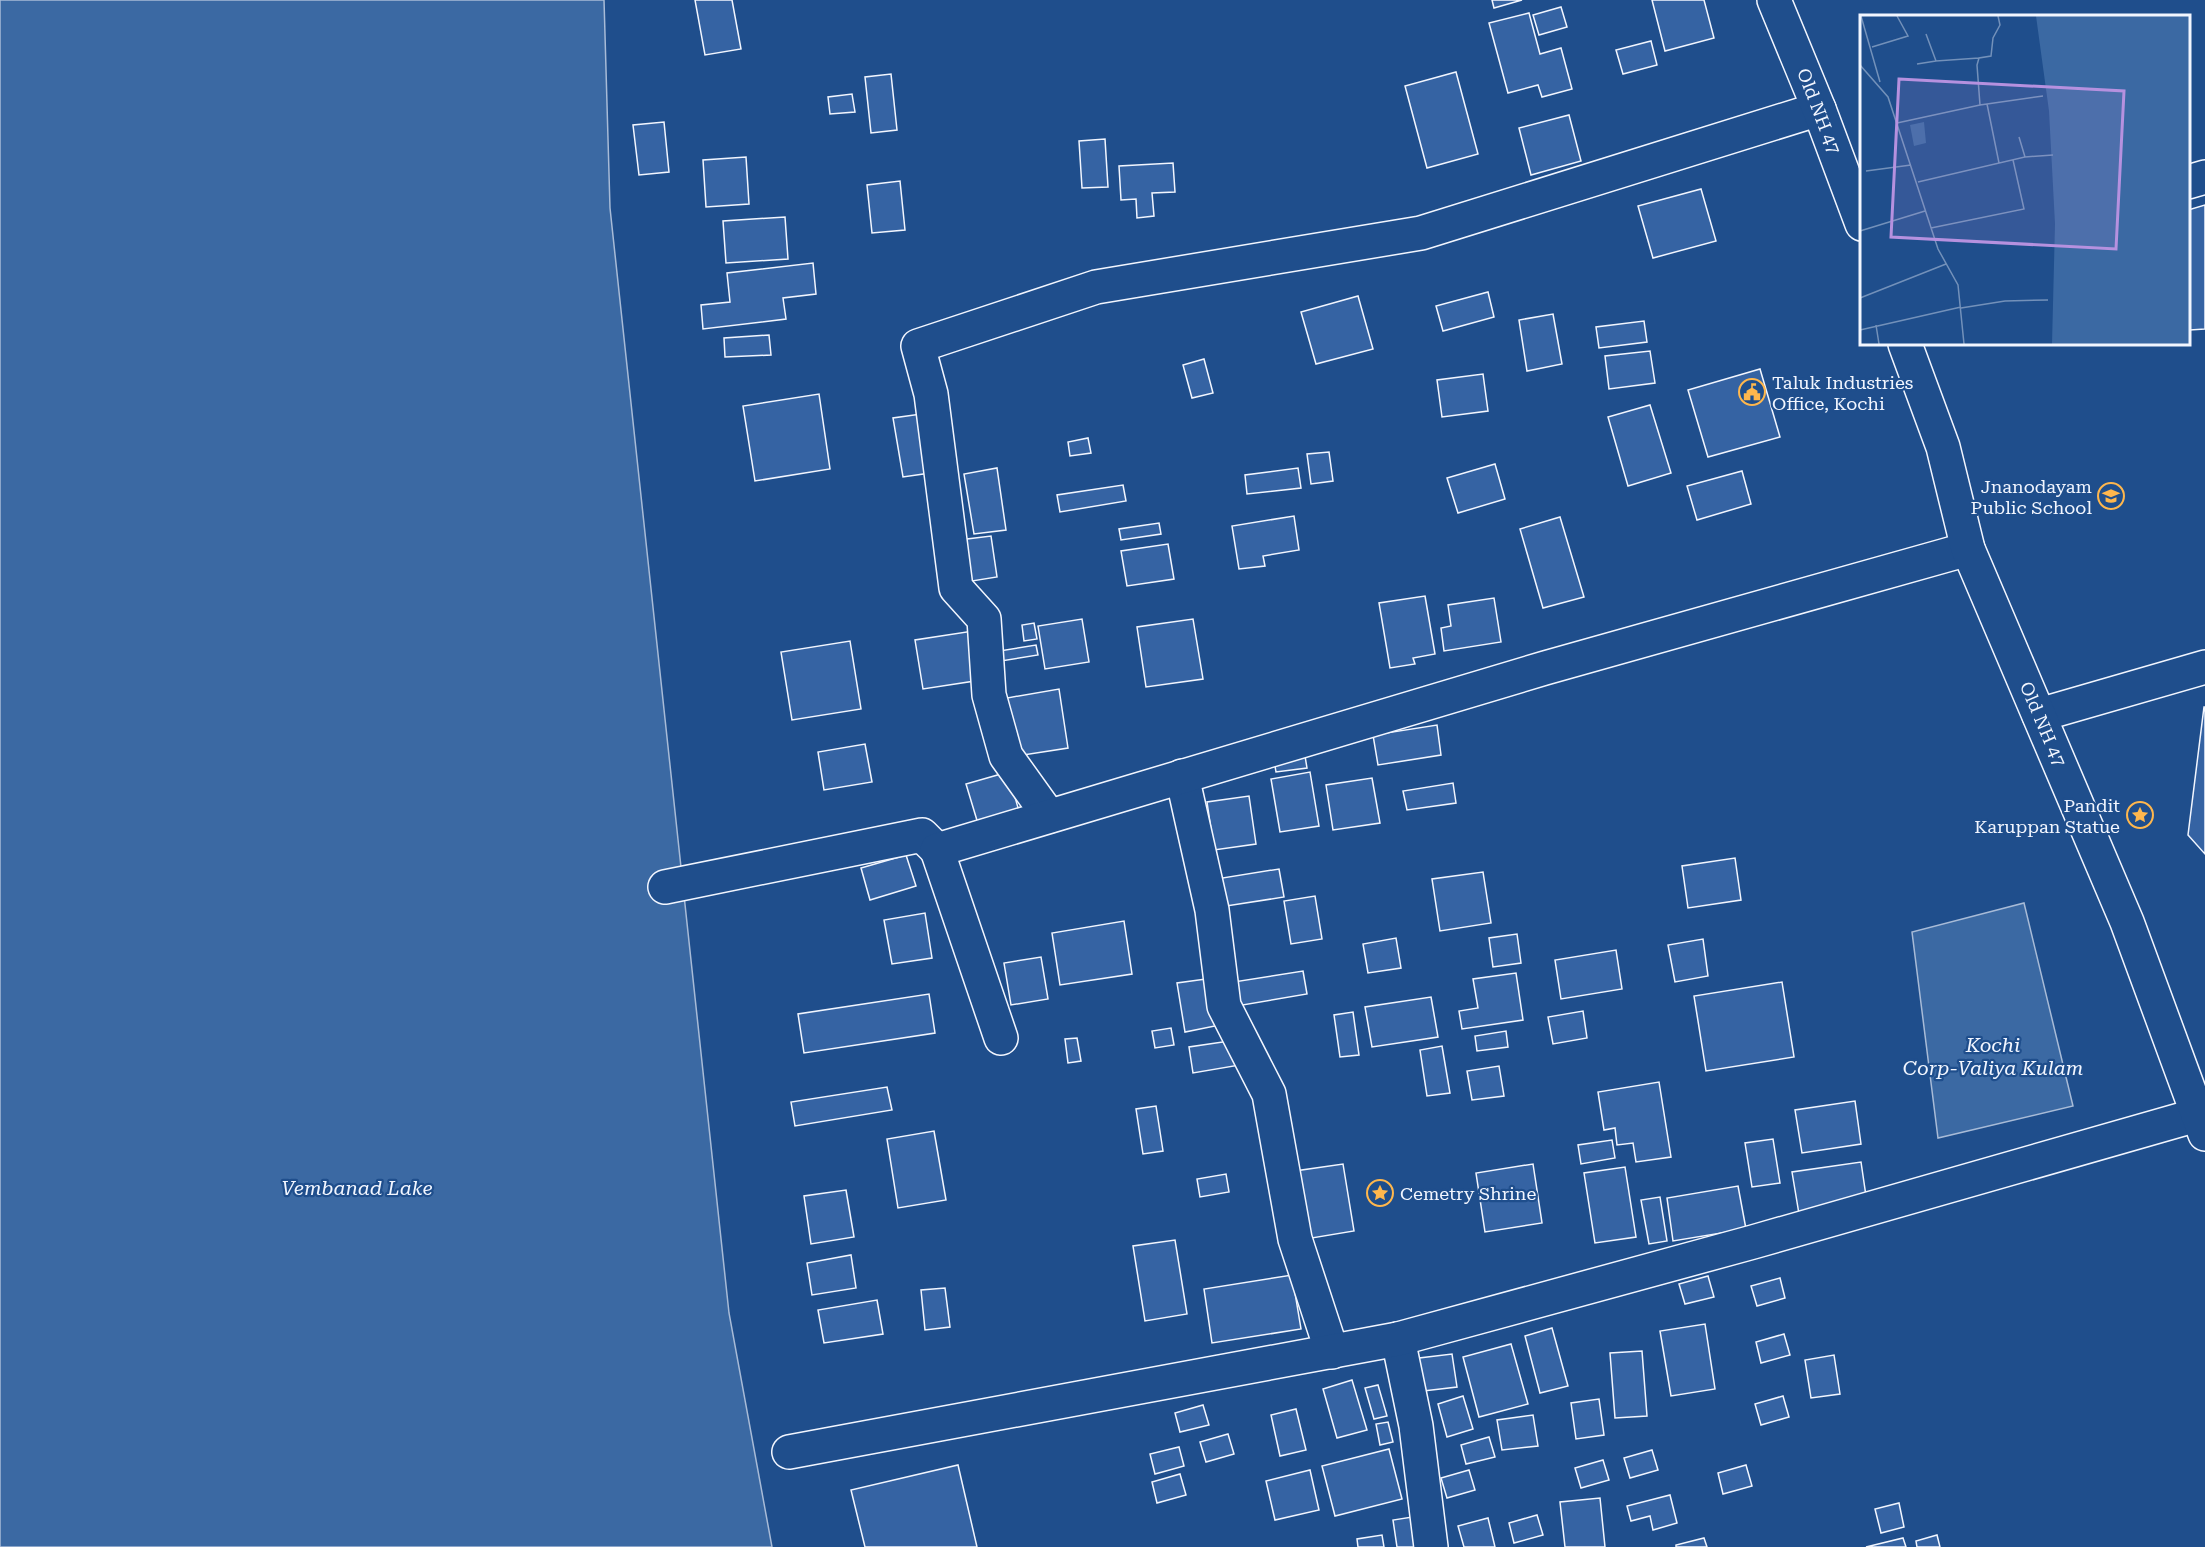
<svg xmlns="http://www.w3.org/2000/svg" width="2205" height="1547" viewBox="0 0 2205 1547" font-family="'Roboto Serif',serif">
	<rect width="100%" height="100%" fill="#1f4e8c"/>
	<g fill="#3b69a3" stroke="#a8bbd7" stroke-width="1.5">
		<path d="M0 0H604L610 208 729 1313 772 1547H0Z"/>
		<path d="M2024 903 2073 1106 1938 1138 1912 932Z"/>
	</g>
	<g fill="#3563a3" stroke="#f2f6ff" stroke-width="1.5">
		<path d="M695 0H732L741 49 705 55Z"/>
		<path d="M1492 0H1522L1494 8Z"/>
		<path d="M1652 0H1704L1714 38 1665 51Z"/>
		<path d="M1561 7 1567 27 1539 35 1533 15Z"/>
		<path d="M1529 13 1540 54 1561 48 1572 89 1542 97 1538 85 1508 93 1489 23Z"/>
		<path d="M1651 41 1657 65 1623 74 1616 50Z"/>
		<path d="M1456 72 1478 154 1427 168 1405 86Z"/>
		<path d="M891 74 897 130 871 133 865 77Z"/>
		<path d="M852 94 855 112 830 114 828 97Z"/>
		<path d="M1569 115 1581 161 1531 175 1519 128Z"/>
		<path d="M664 122 669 172 639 175 633 125Z"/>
		<path d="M1105 139 1108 187 1082 188 1079 141Z"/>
		<path d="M746 157 749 204 706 207 703 160Z"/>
		<path d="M1173 163 1175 192 1152 193 1154 216 1137 218 1136 199 1121 200 1119 166Z"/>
		<path d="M900 181 905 230 872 233 867 185Z"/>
		<path d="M1701 189 1716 241 1653 258 1638 206Z"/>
		<path d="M2205 205V329L2190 330 2188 210Z"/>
		<path d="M785 217 788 259 726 263 723 221Z"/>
		<path d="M813 263 816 294 783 298 786 319 703 329 701 305 730 302 727 273Z"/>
		<path d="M1488 292 1494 317 1443 331 1436 306Z"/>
		<path d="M1358 296 1373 349 1316 364 1301 312Z"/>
		<path d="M1553 314 1562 364 1527 371 1519 320Z"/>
		<path d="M1644 321 1647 342 1599 348 1596 327Z"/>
		<path d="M769 335 771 355 725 357 724 338Z"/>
		<path d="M1650 351 1655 383 1609 389 1605 356Z"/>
		<path d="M1204 359 1213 393 1192 398 1183 365Z"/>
		<path d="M1760 369 1780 437 1708 457 1688 390Z"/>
		<path d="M1483 374 1488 411 1442 417 1437 380Z"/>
		<path d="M819 394 830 469 755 481 743 406Z"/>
		<path d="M1650 405 1671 473 1628 486 1608 417Z"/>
		<path d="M921 414 930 473 903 477 893 418Z"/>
		<path d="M1088 438 1091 453 1070 456 1068 442Z"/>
		<path d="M1329 452 1333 481 1311 484 1307 454Z"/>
		<path d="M1495 464 1505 499 1458 513 1447 478Z"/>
		<path d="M997 468 1006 530 974 534 964 474Z"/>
		<path d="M1298 468 1301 488 1247 494 1245 475Z"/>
		<path d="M1742 471 1751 504 1697 520 1687 486Z"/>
		<path d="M1123 485 1126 501 1060 512 1057 495Z"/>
		<path d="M1294 516 1299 550 1263 556 1265 566 1239 569 1232 526Z"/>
		<path d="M1560 517 1584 597 1543 608 1520 529Z"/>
		<path d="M1159 523 1161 534 1121 540 1119 529Z"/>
		<path d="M991 536 997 577 966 582 959 540Z"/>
		<path d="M1168 544 1174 579 1127 586 1121 551Z"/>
		<path d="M1425 596 1435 654 1413 658 1415 664 1390 668 1379 603Z"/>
		<path d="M1494 598 1501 642 1444 651 1441 628 1451 626 1448 605Z"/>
		<path d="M1082 619 1089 662 1045 669 1038 626Z"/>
		<path d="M1193 619 1203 679 1146 687 1137 627Z"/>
		<path d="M1034 623 1037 639 1024 641 1022 625Z"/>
		<path d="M973 631 981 680 923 689 915 640Z"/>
		<path d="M850 641 861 709 792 720 781 652Z"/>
		<path d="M1036 645 1038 655 995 662 993 652Z"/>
		<path d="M1059 689 1068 748 1017 756 1007 698Z"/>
		<path d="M2204 707H2205V854L2188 835Z"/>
		<path d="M1437 725 1441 755 1378 765 1373 735Z"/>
		<path d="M865 744 872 782 824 790 818 752Z"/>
		<path d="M1304 750 1307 768 1276 772 1273 754Z"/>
		<path d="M1008 772 1020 815 979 827 966 784Z"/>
		<path d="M1310 772 1319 826 1280 832 1271 779Z"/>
		<path d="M1372 778 1380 823 1333 830 1326 785Z"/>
		<path d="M1453 783 1456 803 1407 810 1403 791Z"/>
		<path d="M1249 796 1256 844 1214 850 1207 802Z"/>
		<path d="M906 855 916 886 870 900 861 868Z"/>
		<path d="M1735 858 1741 900 1688 908 1682 866Z"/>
		<path d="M1279 869 1284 897 1220 907 1216 879Z"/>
		<path d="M1483 872 1491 923 1440 931 1432 879Z"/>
		<path d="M1315 896 1322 939 1291 944 1284 901Z"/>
		<path d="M925 913 932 958 892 964 884 920Z"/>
		<path d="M1124 921 1132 974 1060 985 1052 933Z"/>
		<path d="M1517 934 1521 963 1493 967 1489 938Z"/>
		<path d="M1396 938 1401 968 1368 973 1363 944Z"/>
		<path d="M1703 939 1708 976 1675 982 1668 945Z"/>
		<path d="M1616 950 1622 989 1561 999 1555 960Z"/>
		<path d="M1041 957 1048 999 1011 1005 1004 963Z"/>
		<path d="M1303 971 1307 994 1231 1007 1227 983Z"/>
		<path d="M1516 973 1523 1020 1462 1029 1459 1011 1478 1008 1473 979Z"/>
		<path d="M1213 978 1220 1025 1185 1032 1177 983Z"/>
		<path d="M1782 982 1794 1057 1706 1071 1694 996Z"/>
		<path d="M929 994 935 1033 804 1053 798 1014Z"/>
		<path d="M1431 997 1438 1037 1372 1047 1365 1007Z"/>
		<path d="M1583 1011 1587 1038 1553 1044 1548 1017Z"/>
		<path d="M1353 1012 1359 1055 1340 1057 1334 1015Z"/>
		<path d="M1171 1028 1174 1045 1155 1048 1152 1031Z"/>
		<path d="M1506 1031 1508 1047 1477 1051 1475 1036Z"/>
		<path d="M1077 1038 1081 1061 1068 1063 1065 1039Z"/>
		<path d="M1236 1040 1240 1065 1193 1073 1189 1047Z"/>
		<path d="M1442 1046 1450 1093 1427 1096 1420 1050Z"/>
		<path d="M1499 1066 1504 1096 1472 1100 1467 1071Z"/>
		<path d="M1659 1082 1671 1157 1636 1162 1633 1143 1617 1145 1615 1128 1604 1130 1598 1092Z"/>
		<path d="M887 1087 892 1110 795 1126 791 1102Z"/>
		<path d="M1855 1101 1861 1144 1802 1153 1795 1110Z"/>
		<path d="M1156 1106 1163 1151 1143 1154 1136 1109Z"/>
		<path d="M934 1131 946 1200 898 1208 887 1139Z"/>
		<path d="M1773 1139 1780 1183 1752 1187 1745 1143Z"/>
		<path d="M1612 1140 1615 1158 1581 1164 1578 1145Z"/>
		<path d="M1861 1162 1867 1203 1799 1214 1792 1172Z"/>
		<path d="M1343 1164 1354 1231 1306 1239 1295 1171Z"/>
		<path d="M1533 1164 1542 1223 1485 1232 1476 1173Z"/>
		<path d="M1625 1167 1636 1237 1595 1243 1584 1173Z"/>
		<path d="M1226 1174 1229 1192 1200 1197 1197 1179Z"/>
		<path d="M1738 1186 1746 1229 1673 1241 1667 1198Z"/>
		<path d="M846 1190 854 1237 811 1244 804 1196Z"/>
		<path d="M1660 1197 1667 1241 1649 1244 1641 1200Z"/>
		<path d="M1175 1240 1187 1314 1145 1321 1133 1246Z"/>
		<path d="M851 1255 856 1288 812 1295 807 1263Z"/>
		<path d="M1292 1275 1301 1329 1212 1343 1204 1289Z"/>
		<path d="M1708 1276 1714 1297 1685 1304 1679 1284Z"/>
		<path d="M1780 1278 1785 1298 1757 1306 1751 1286Z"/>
		<path d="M945 1288 950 1327 925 1330 921 1290Z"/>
		<path d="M877 1300 883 1334 824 1343 818 1310Z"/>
		<path d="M1705 1324 1715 1389 1671 1396 1660 1331Z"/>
		<path d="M1552 1328 1568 1386 1540 1393 1525 1336Z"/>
		<path d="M1784 1334 1790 1355 1761 1363 1756 1342Z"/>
		<path d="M1511 1344 1528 1404 1479 1417 1463 1357Z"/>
		<path d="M1642 1351 1647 1416 1615 1418 1610 1353Z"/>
		<path d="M1452 1354 1457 1387 1415 1392 1411 1359Z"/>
		<path d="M1834 1355 1840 1394 1811 1398 1805 1360Z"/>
		<path d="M1352 1380 1367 1430 1337 1438 1323 1389Z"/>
		<path d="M1378 1385 1387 1416 1374 1419 1365 1388Z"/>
		<path d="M1463 1396 1473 1429 1447 1437 1438 1404Z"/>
		<path d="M1783 1396 1789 1417 1761 1425 1755 1404Z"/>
		<path d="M1599 1399 1604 1435 1576 1439 1571 1403Z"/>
		<path d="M1203 1405 1209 1425 1180 1432 1175 1413Z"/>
		<path d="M1296 1409 1306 1450 1280 1456 1271 1415Z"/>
		<path d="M1533 1415 1538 1446 1502 1450 1497 1420Z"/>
		<path d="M1388 1422 1393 1442 1380 1445 1376 1424Z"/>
		<path d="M1228 1434 1234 1454 1206 1462 1200 1442Z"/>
		<path d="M1489 1437 1495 1457 1466 1464 1461 1445Z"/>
		<path d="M1179 1447 1184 1466 1155 1474 1150 1454Z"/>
		<path d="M1389 1449 1402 1499 1335 1516 1322 1466Z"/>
		<path d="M1652 1450 1658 1470 1630 1478 1624 1458Z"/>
		<path d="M1603 1460 1609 1480 1581 1488 1575 1468Z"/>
		<path d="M958 1465 977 1547H865L851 1490Z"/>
		<path d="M1746 1465 1752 1486 1723 1494 1718 1473Z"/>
		<path d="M1310 1470 1319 1510 1275 1520 1266 1481Z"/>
		<path d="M1469 1470 1475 1490 1447 1498 1441 1478Z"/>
		<path d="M1180 1474 1186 1495 1157 1503 1152 1482Z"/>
		<path d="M1670 1495 1677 1523 1653 1530 1650 1516 1631 1521 1627 1506Z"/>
		<path d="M1600 1498 1605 1547H1565L1560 1502Z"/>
		<path d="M1899 1503 1904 1527 1881 1533 1875 1509Z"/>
		<path d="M1537 1515 1543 1535 1514 1543 1509 1523Z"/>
		<path d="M1412 1517 1417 1547H1397L1393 1520Z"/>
		<path d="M1488 1518 1495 1547H1464L1458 1526Z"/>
		<path d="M1382 1535 1384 1547H1358L1357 1539Z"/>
		<path d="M1937 1535 1940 1547H1917L1916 1541Z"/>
		<path d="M1704 1538 1707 1547H1676V1545Z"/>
		<path d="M1903 1538 1906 1547H1866Z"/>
	</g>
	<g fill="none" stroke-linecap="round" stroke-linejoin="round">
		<defs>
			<g id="street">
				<path d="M2188 182 2205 177"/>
				<path d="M2039 715 2205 667"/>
				<path d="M1182 776 1212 910 1224 1006 1269 1094 1295 1239 1332 1352"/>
				<path d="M1049 816 1006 756 989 695 984 619 956 588 931 394 918 346 1096 287 1421 233 1819 109"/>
				<path d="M665 887 922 835 937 850"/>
				<path d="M1001 1038 937 850 1545 668 1968 549"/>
				<path d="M1398 1339 1416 1426 1431 1547"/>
				<path d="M789 1452 1398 1339 1753 1242 2197 1115"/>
			</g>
			<g id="primary">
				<path d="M1774 0 1819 109 1862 224"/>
				<path d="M1905 344 1943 447 1968 549 2127 922 2205 1134"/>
			</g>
		</defs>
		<use href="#street" stroke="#f2f6ff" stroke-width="36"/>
		<use href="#primary" stroke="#f2f6ff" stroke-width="36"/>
		<use href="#street" stroke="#1f4e8c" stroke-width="33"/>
		<use href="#primary" stroke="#1f4e8c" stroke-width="33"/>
	</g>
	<defs>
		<symbol id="civic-ring" viewBox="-11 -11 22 22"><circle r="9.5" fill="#1f4e8c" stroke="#ffb74d" stroke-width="1.5"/><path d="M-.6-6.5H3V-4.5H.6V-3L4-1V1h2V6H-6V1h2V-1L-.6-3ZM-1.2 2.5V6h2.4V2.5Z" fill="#ffb74d"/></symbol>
		<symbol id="school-ring" viewBox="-11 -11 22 22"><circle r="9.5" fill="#1f4e8c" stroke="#ffb74d" stroke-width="1.5"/><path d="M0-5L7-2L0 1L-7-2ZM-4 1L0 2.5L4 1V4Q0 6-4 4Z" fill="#ffb74d"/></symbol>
		<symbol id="sight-ring" viewBox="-11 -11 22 22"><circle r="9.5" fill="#1f4e8c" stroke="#ffb74d" stroke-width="1.5"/><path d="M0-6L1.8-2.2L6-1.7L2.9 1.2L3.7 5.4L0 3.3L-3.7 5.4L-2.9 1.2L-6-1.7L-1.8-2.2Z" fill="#ffb74d"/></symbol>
	</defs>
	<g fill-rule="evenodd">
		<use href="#civic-ring" x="1737" y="377" width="30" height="30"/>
		<use href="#school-ring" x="2096" y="481" width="30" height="30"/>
		<use href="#sight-ring" x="2125" y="800" width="30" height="30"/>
		<use href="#sight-ring" x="1365" y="1178" width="30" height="30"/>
	</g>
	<g text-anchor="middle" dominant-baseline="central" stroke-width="4.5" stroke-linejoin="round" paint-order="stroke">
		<g font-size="18" fill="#f2f6ff" stroke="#1f4e8c">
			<text transform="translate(1819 111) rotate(69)">Old NH 47</text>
			<text transform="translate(2043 724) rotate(67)">Old NH 47</text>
		</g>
		<g font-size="18" fill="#f2f6ff" stroke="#1f4e8c" text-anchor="start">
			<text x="1772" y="382">Taluk Industries<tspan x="1772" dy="21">Office, Kochi</tspan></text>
			<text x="2092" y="486" text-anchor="end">Jnanodayam<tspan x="2092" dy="21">Public School</tspan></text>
			<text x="2120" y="805" text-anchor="end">Pandit<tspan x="2120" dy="21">Karuppan Statue</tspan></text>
			<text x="1400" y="1193">Cemetry Shrine</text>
		</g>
		<g font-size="20" font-style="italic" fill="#f2f6ff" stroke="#1f4e8c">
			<text x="1993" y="1045">Kochi<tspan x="1993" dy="23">Corp-Valiya Kulam</tspan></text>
			<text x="357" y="1188">Vembanad Lake</text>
		</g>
	</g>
	<g transform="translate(1860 15)">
		<rect width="330" height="330" fill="#1f4e8c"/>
		<path d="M176 1H330V329H192L195 209 189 96ZM64 107 66 128 54 131 50 110Z" fill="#3b69a3"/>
		<path fill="none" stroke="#7391ba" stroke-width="1.5" d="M1 1 20 67M66 19 76 46 119 43M12 32 48 21 37 1M57 49 76 46M0 50 28 82 78 234 98 270 104 329M127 89 139 148M120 90 117 50 119 43 131 41 133 23 140 10 138 1M37 108 120 90 183 81M165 142 193 140M6 156 51 150M58 167 165 142 159 122M71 213 164 194 153 145M0 216 65 196M0 283 86 249M101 293 145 286 188 285M16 310 19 329M0 315 101 292"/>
		<path fill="#b691df" fill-opacity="0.15" stroke="#b691df" stroke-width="3" d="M39 64 264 76 256 234 31 222Z"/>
		<rect width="330" height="330" fill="none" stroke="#f2f6ff" stroke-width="3"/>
	</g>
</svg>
